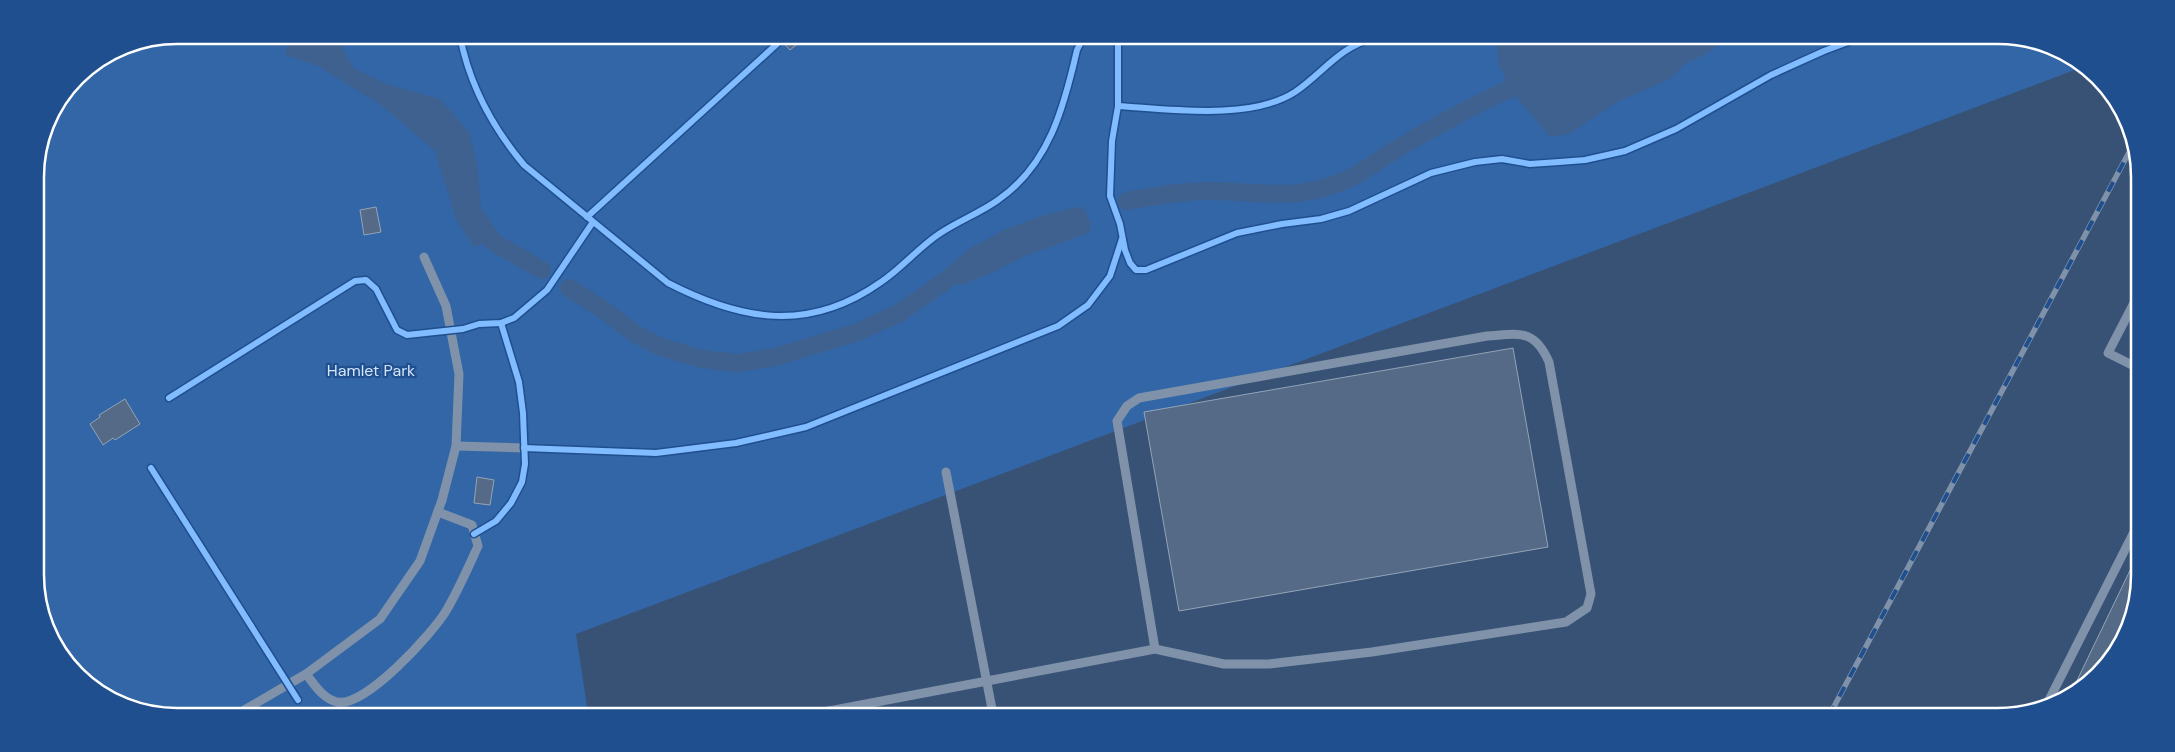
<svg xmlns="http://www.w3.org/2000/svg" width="2175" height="752" viewBox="0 0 2175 752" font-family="'DM Sans',sans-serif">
	<rect width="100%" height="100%" fill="#385276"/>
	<path fill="#3366a6" d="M177 35 2035 40 2080 68 576 634 588 713 140 712 70 669 38 603 35 168 46 122 77 76 123 46Z"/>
	<g fill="#3f618f">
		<path d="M289 35H344L342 47 353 68 389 85 440 99 469 132 477 165 481 208 501 237 474 247 456 219 435 151 381 105 318 66 285 55Z"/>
		<path d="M1496 38 1725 39 1709 52 1685 64 1670 79 1619 101 1569 134 1550 137 1513 93 1499 66Z"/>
	</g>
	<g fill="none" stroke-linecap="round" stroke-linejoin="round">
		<g stroke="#3f618f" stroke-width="18">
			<path d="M1127 201C1154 196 1182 191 1210 191 1250 191 1290 200 1330 186 1356 178 1377 161 1400 147 1436 126 1472 106 1510 89"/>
			<path d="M480 230 495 243 542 270"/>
			<path d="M960 276 989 264 1023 247 1082 226"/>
			<path d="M569 288 601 308 634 333 661 347 702 359 738 363 775 357 858 332 899 313 944 282 976 255 1008 238 1043 225 1078 216"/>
		</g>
	</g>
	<g fill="#546a86" stroke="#94a3b7">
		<path d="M778 37H806L790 50Z"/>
		<path d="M376 207 381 232 364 235 360 210Z"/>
		<path d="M1513 348 1548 547 1179 611 1144 412Z"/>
		<path d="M125 399 140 424 115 440 113 438 103 445 90 424 100 417 99 415Z"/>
		<path d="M477 477 494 480 490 505 474 503Z"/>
		<path d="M2135 560V612L2116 654 2085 688 2071 693Z"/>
	</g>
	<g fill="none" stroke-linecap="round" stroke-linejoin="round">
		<g stroke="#7f92a9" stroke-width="9">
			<path d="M2136 367 2108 353 2137 297"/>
			<path d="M456 446 524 448"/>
			<path d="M946 472 993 714"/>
			<path d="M306 674C315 685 322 698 337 702 365 708 432 634 446 611 458 591 468 568 478 546L472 525 438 512"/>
			<path d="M2048 702 2136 528"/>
			<path d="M829 711 1155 649 1224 664H1269L1372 652 1566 622 1587 608 1591 594 1549 362C1534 328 1519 334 1487 336L1139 398 1127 406 1117 421 1155 649"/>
			<path d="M241 712 306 674 380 619 420 561 442 500 456 446 459 374 446 306 424 257"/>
			<path d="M816 714 829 711V714"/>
		</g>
		<defs>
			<path id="rail" d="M1829 716 2134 143"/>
		</defs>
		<use href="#rail" stroke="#7f92a9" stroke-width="5.5"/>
		<use href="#rail" stroke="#1f4f8f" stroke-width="4" stroke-dasharray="11" stroke-linecap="butt"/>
		<defs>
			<g id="cycleway">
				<path d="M460 36C469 83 493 128 524 165L668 283C742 321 809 333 881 282 902 268 918 248 939 234 958 221 980 213 998 200 1049 165 1064 107 1077 50L1081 42 1089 37"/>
				<path d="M1118 37V106L1112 141 1110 196 1120 224 1125 250 1130 263 1136 270H1146L1237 233 1282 224 1321 219 1349 211 1431 173 1475 162 1502 159 1530 164 1559 162 1585 160 1625 151 1676 129 1771 75 1824 51 1856 39"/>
				<path d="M1118 106C1169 109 1250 121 1295 92 1323 73 1339 47 1374 38"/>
				<path d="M587 217 778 43"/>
				<path d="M169 398 355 281 366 280 376 289 397 330 407 335 463 329 479 324 501 323 514 318 547 290 593 222"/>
				<path d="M524 448 656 453 736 443 806 427 1058 326 1088 305 1110 276 1122 239"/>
				<path d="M151 468 298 700"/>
				<path d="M474 534 496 521 511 503 522 482 525 464 523 413 519 382 501 323"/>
			</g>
		</defs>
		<use href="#cycleway" stroke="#1f4f8f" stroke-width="9"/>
		<use href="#cycleway" stroke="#80bcff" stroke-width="6"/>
	</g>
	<g text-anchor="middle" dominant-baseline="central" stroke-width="4.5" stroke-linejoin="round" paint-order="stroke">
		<g font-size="16" fill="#d4e5f9" stroke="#1f4f8f">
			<text x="371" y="370">Hamlet Park</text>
		</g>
	</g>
	<path d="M0 0H2175V752H0ZM177 44H1998A133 133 0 0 1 2131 177V575A133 133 0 0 1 1998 708H177A133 133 0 0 1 44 575V177A133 133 0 0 1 177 44Z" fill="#1f4f8f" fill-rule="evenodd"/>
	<path fill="none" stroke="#fff" stroke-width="2.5" d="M177 44H1998A133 133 0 0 1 2131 177V575A133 133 0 0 1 1998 708H177A133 133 0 0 1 44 575V177A133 133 0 0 1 177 44Z"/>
</svg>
